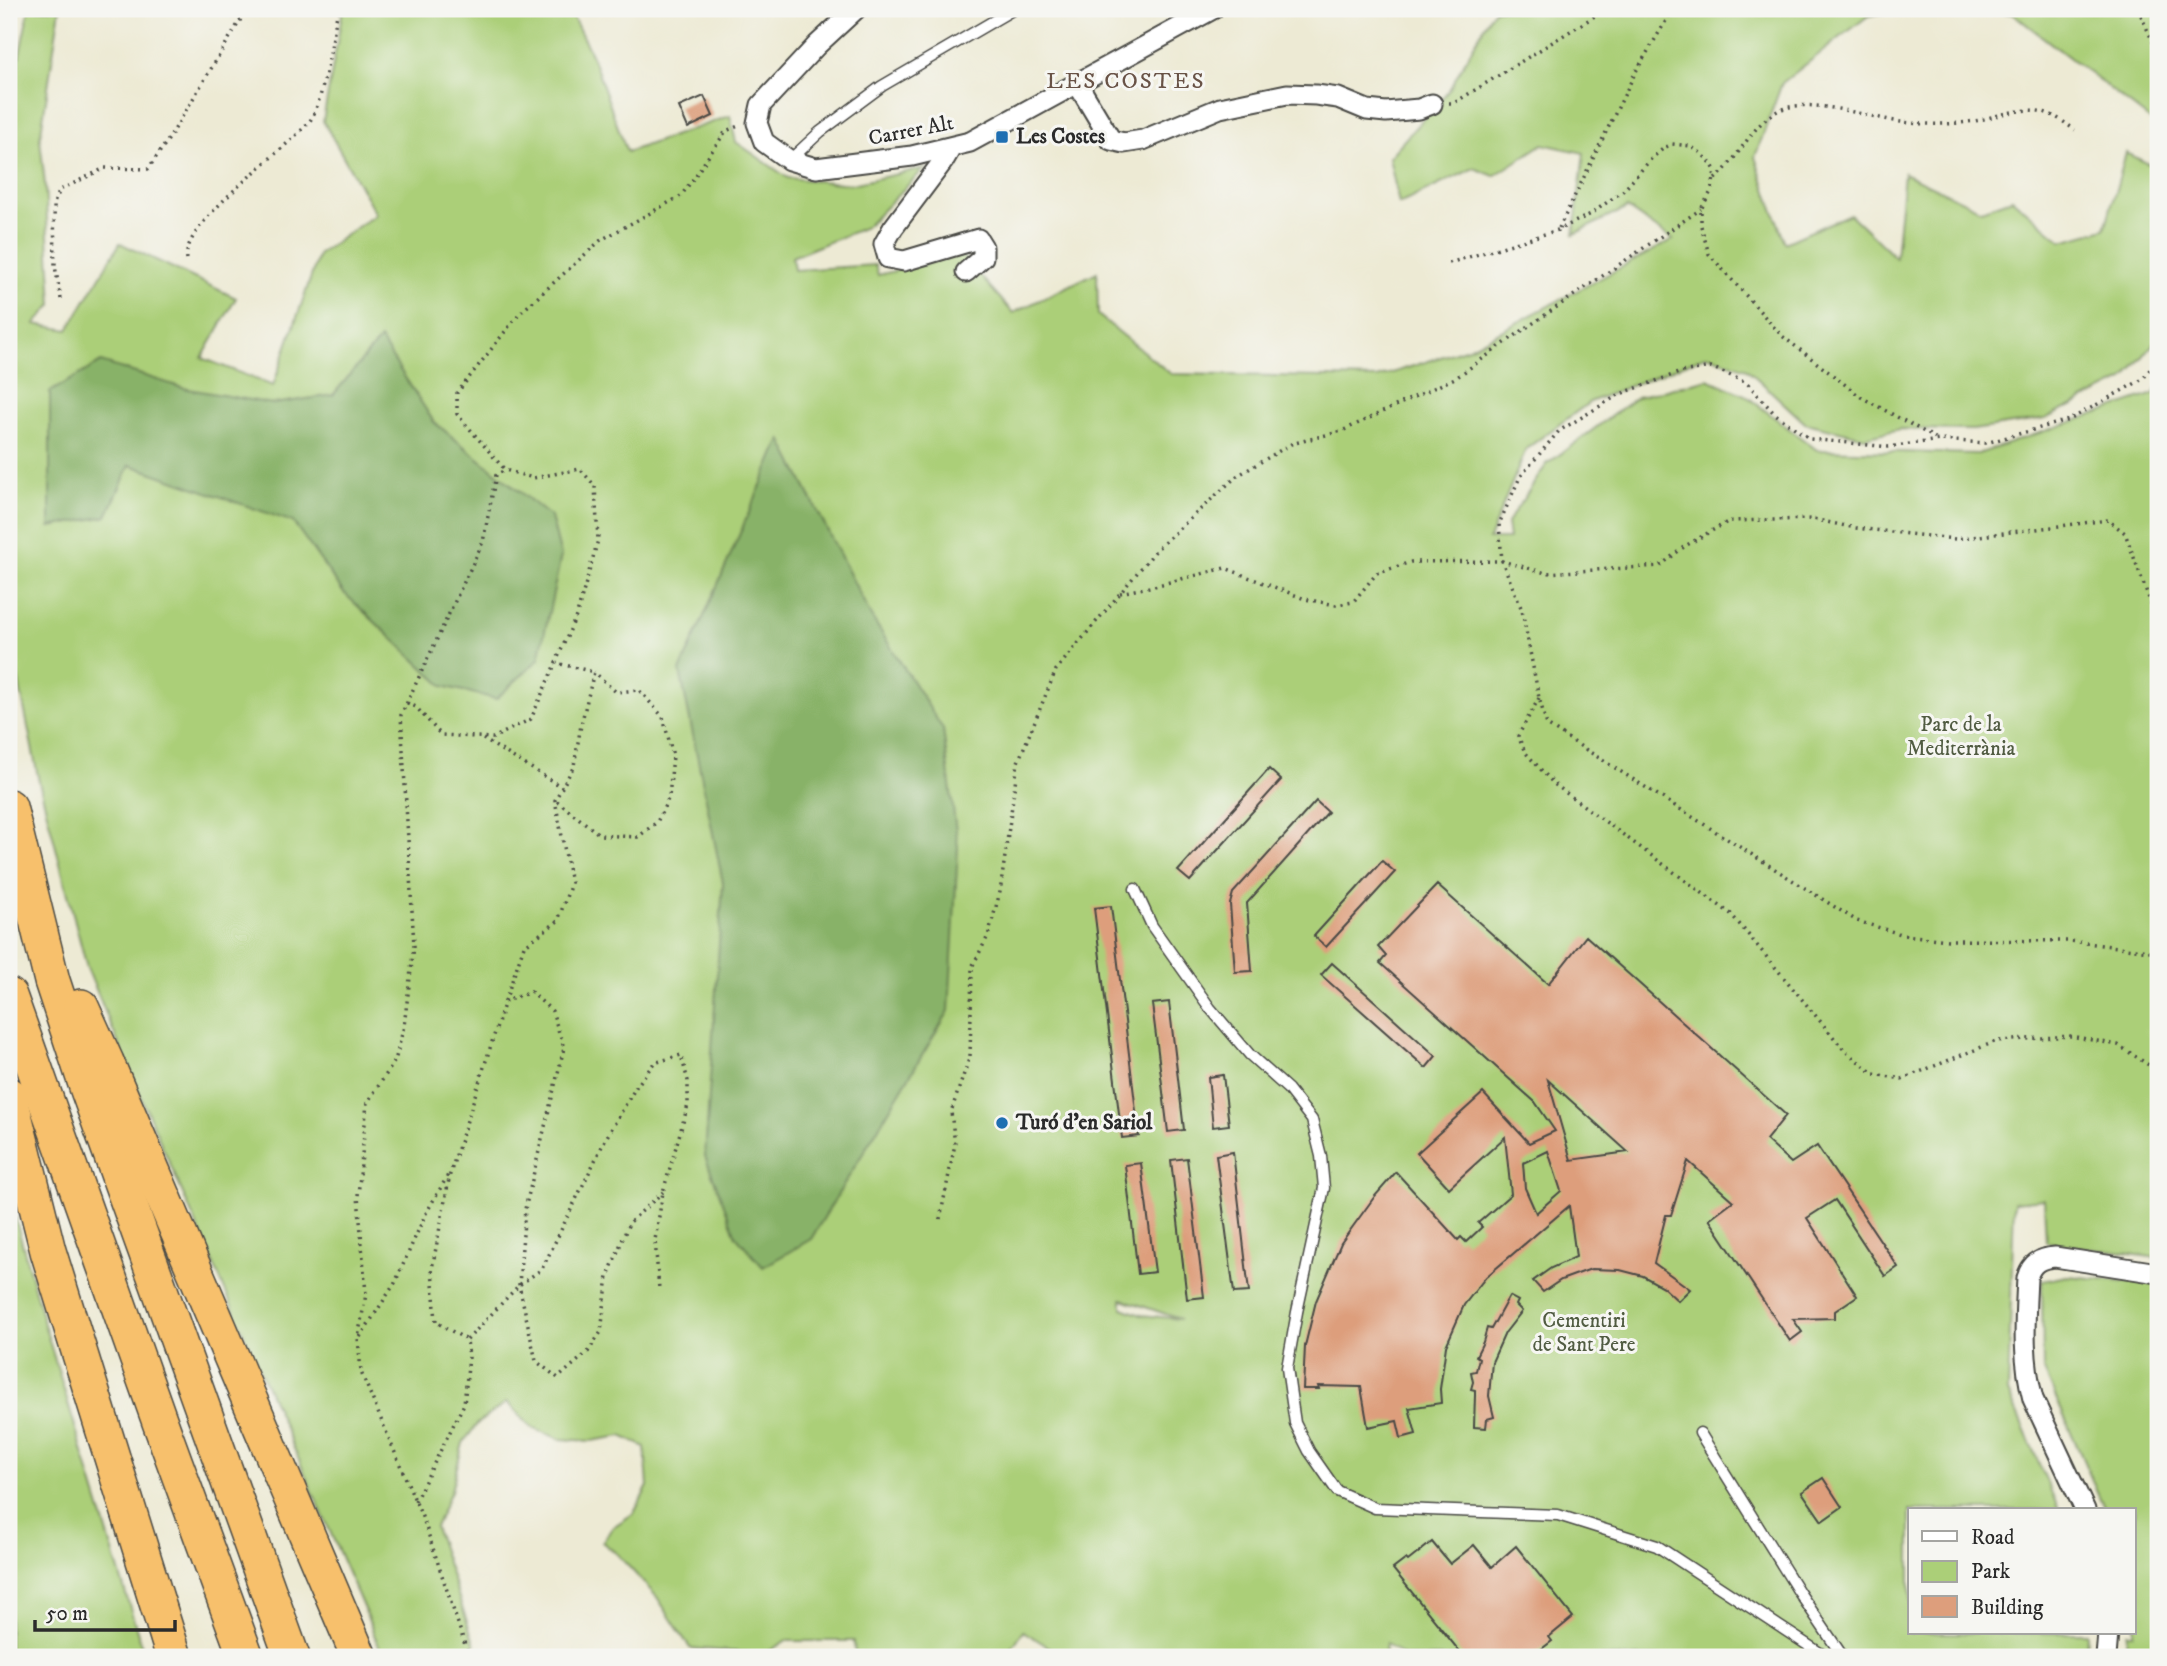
<svg xmlns="http://www.w3.org/2000/svg" width="2167" height="1666" viewBox="0 0 2167 1666" font-family="'IM FELL DW Pica',serif">
	<rect width="100%" height="100%" fill="#f6f6f2"/>
	<filter id="ink" filterUnits="userSpaceOnUse"><feTurbulence type="fractalNoise" baseFrequency=".0143" numOctaves="2"/><feDisplacementMap in="SourceGraphic" scale="14" xChannelSelector="R" yChannelSelector="G"/><feConvolveMatrix kernelMatrix="1 2 1 2 8 2 1 2 1" color-interpolation-filters="sRGB"/></filter>
	<filter id="wash" filterUnits="userSpaceOnUse"><feTurbulence type="fractalNoise" baseFrequency=".00686" numOctaves="4" result="noise"/><feDisplacementMap in="SourceGraphic" scale="28" xChannelSelector="R" yChannelSelector="G"/><feGaussianBlur stdDeviation="1.57" result="paint"/><feColorMatrix in="noise" values="0 0 0 0 0 0 0 0 0 0 0 0 0 0 0 0 0 1.4 0 .05"/><feComposite in="paint" operator="in"/></filter>
	<g filter="url(#wash)">
		<rect width="100%" height="100%" fill="#edead4"/>
		<g fill="#abcf78" stroke="#6b7d52" stroke-width="2" fill-rule="evenodd">
			<path d="M29 9H60L40 139 45 185 52 305 35 324 68 330 120 243 236 298 202 358 273 386 319 254 376 214 323 121 343 9H569L592 56 627 152 730 116 736 142 788 178 852 184 925 168 866 227 792 257 794 270 875 265 878 275 962 255 1013 313 1097 272 1098 315 1171 374 1377 378 1471 347 1673 240 1627 208 1574 234 1584 153 1543 144 1494 176 1474 168 1399 204 1389 157 1449 90 1494 9H1902L1868 16 1782 83 1755 157 1785 243 1850 214 1896 258 1904 173 1981 210 2012 199 2062 241 2105 229 2126 153 2151 165 2158 136V338L2124 380 2045 419 1973 430 1900 429 1865 437 1805 423 1747 369 1707 355 1590 402 1526 449 1489 539H1509L1507 523 1547 464 1637 397 1708 379 1745 395 1817 450 1978 454 2154 394 2158 386V1258L2046 1242 2044 1199 2014 1202 2008 1392 2059 1510H1910V1633H2087L2086 1657H1404L1386 1643 1384 1657H1065L1023 1631 1006 1657H855L854 1641H785L765 1654 690 1648 657 1597 617 1554 602 1542 613 1527 634 1513 648 1486 645 1447 622 1436 591 1441 560 1439 532 1428 507 1402 478 1423 463 1443 451 1491 435 1527 479 1657H383L366 1614 140 1095 87 968 39 782 13 652 9 596V154L16 73ZM1122 1299 1180 1319 1141 1315 1122 1308Z"/>
			<path d="M1984 9H2158V126L2013 14Z"/>
			<path d="M9 1195 44 1324 145 1657H9Z"/>
			<path d="M2067 1276 2158 1284V1657H2125L2127 1633H2134V1510H2105L2043 1368 2042 1281Z"/>
		</g>
		<g fill="#88b268" stroke="#5a6e4a" stroke-width="2">
			<path d="M380 339 434 422 551 517 561 556 539 659 496 699 443 686 343 592 293 522 130 465 107 516 50 527V392L101 362 183 388 273 404 333 395Z"/>
			<path d="M781 439 871 616 943 729 958 847 949 1011 811 1239 763 1267 736 1236 705 1156 723 883 680 671Z"/>
		</g>
		<g id="blocks">
			<g fill="#dd9e7c" fill-rule="evenodd">
				<path d="M704 96 713 116 688 128 679 107Z"/>
				<path d="M1269 769 1281 780 1190 881 1178 871Z"/>
				<path d="M1316 801 1328 812 1247 903 1252 971 1235 972 1230 904 1233 893Z"/>
				<path d="M1382 861 1395 872 1326 947 1314 936Z"/>
				<path d="M1437 885 1548 984 1586 936 1786 1115 1766 1140 1791 1163 1817 1146 1898 1267 1885 1276 1835 1200 1807 1218 1857 1296 1835 1311V1318L1793 1319 1802 1332 1790 1341 1709 1219 1733 1201 1688 1161 1671 1215H1666L1654 1263 1690 1289 1678 1301 1663 1287 1643 1276 1620 1270 1591 1269 1561 1280 1543 1292 1533 1281 1551 1268 1576 1257 1569 1206 1486 1277 1464 1305 1446 1346 1440 1389 1441 1403 1409 1408 1416 1434 1401 1438 1397 1421 1368 1427 1361 1387 1318 1386 1319 1389H1303L1305 1346 1316 1301 1341 1243 1375 1196 1396 1172 1458 1240 1461 1237 1466 1242 1482 1227 1478 1223 1511 1194 1505 1137 1449 1188 1417 1153 1483 1093 1529 1143 1555 1131 1535 1102 1380 963 1386 956 1378 947ZM1548 1080 1628 1152 1571 1160ZM1548 1151 1561 1191 1536 1213 1525 1188 1523 1163Z"/>
				<path d="M1111 906 1139 1136 1122 1138 1094 908Z"/>
				<path d="M1332 963 1436 1056 1426 1068 1321 975Z"/>
				<path d="M1169 1002 1184 1130 1168 1132 1152 1004Z"/>
				<path d="M1223 1075 1229 1125 1213 1127 1208 1077Z"/>
				<path d="M1233 1152 1249 1292 1234 1293 1216 1155Z"/>
				<path d="M1187 1158 1204 1297 1187 1299 1171 1160Z"/>
				<path d="M1141 1163 1155 1272 1138 1274 1125 1165Z"/>
				<path d="M1509 1296 1518 1301 1516 1305 1522 1311 1505 1333 1492 1362 1489 1396 1494 1417 1487 1419 1486 1428 1474 1427 1475 1395V1390L1471 1389 1473 1382 1471 1372 1476 1371 1479 1358 1476 1356 1483 1342 1487 1328 1491 1329Z"/>
				<path d="M1823 1478 1842 1507 1822 1521 1802 1492Z"/>
				<path d="M1432 1542 1450 1564 1474 1545 1492 1567 1516 1546 1573 1617 1549 1637 1552 1641 1531 1657H1464L1393 1569 1406 1559 1408 1561Z"/>
			</g>
		</g>
	</g>
	<g filter="url(#ink)">
		<use href="#blocks" fill-opacity="0" stroke="#484844" stroke-width="2"/>
		<g fill="none" stroke-linecap="round" stroke-linejoin="round">
			<defs>
				<g id="service">
					<path d="M790 160 820 132 882 86 1014 9"/>
					<path d="M1135 889 1152 926 1210 1008 1250 1055 1288 1089 1312 1120 1321 1156 1324 1188 1297 1312 1287 1368 1295 1423 1309 1451 1337 1491 1375 1508 1558 1515 1657 1546 1826 1657"/>
					<path d="M1700 1433 1799 1592 1843 1657"/>
				</g>
				<g id="minor">
					<path d="M856 9 817 45 761 105 757 123 764 142 789 160 816 168 912 156 970 142 1213 9"/>
					<path d="M1077 83 1111 140 1124 143 1143 140 1220 108 1287 94 1316 95 1338 98 1367 110 1386 112 1419 109 1432 104"/>
					<path d="M951 148 944 160 893 228 884 244 888 258 904 261 978 239 983 247V257L966 272"/>
					<path d="M2085 1510 2033 1399C2022 1358 2025 1320 2027 1278 2031 1263 2040 1258 2055 1257L2158 1273"/>
					<path d="M2106 1657 2108 1633"/>
				</g>
				<g id="motorway">
					<path d="M9 807 52 981 87 1087 292 1657"/>
					<path d="M9 996 161 1425 246 1657"/>
					<path d="M81 1007 106 1062 359 1657"/>
					<path d="M9 1095 48 1251 174 1657"/>
				</g>
			</defs>
			<use href="#service" stroke="#484844" stroke-width="13"/>
			<use href="#minor" stroke="#484844" stroke-width="23"/>
			<use href="#motorway" stroke="#484844" stroke-width="38"/>
			<g stroke="#484844" stroke-width="3.5" stroke-dasharray="2 5" stroke-linecap="butt">
				<path d="M2138 9 2158 53"/>
				<path d="M1449 103H1454L1606 9"/>
				<path d="M1715 179C1740 159 1753 118 1785 108 1817 99 1867 117 1901 122 1925 125 1950 125 1975 121 1996 117 2021 106 2043 112 2055 115 2065 123 2075 130"/>
				<path d="M1559 228 1635 73 1673 9"/>
				<path d="M187 259C180 224 285 151 309 122 323 105 333 34 338 9"/>
				<path d="M1449 263 1558 230 1591 214 1624 190 1652 158 1664 148 1672 144 1690 146 1701 153 1711 163 1715 170 1712 190 1701 209V226L1709 254 1781 335 1861 397 1937 439"/>
				<path d="M61 299 55 266 54 203 60 190 105 168 148 169 170 137 247 9"/>
				<path d="M2158 358 2143 379 2069 420 1986 443 1939 440 1889 447 1810 439 1774 413 1747 383 1711 367 1681 372 1620 394 1559 431 1520 477 1499 524 1502 561 1522 610 1539 698 1547 725 1857 921 1904 935 1948 940 2070 941 2158 952"/>
				<path d="M1120 593 1154 586 1225 568 1305 599 1336 605 1353 602 1377 573 1411 562 1502 561 1546 573 1660 566 1685 546 1729 521 1813 519 1855 528 1955 539 2108 520 2125 533 2158 623"/>
				<path d="M1539 698 1518 736 1525 752 1554 784 1731 914 1845 1051 1874 1074 1902 1079 1997 1041 2071 1036 2118 1045 2158 1071"/>
				<path d="M407 703 416 707 441 735 493 738 531 719 577 614 598 540 595 486 580 469 533 478 505 470 457 414V393L518 315 601 240 681 196 726 131 741 125"/>
				<path d="M483 739 562 787"/>
				<path d="M557 801 600 835 638 837 657 822 669 797 673 756 663 717 639 690 616 692 594 672"/>
				<path d="M505 1001 524 946 558 921 571 883 555 800 574 766 581 725 594 672 556 663"/>
				<path d="M940 1219 955 1144 951 1112 970 1056 972 967 988 936 1000 892 1018 762 1056 670 1157 549 1237 476 1291 444 1342 431 1457 377 1526 328 1701 209"/>
				<path d="M360 1337 395 1283 425 1215 448 1175"/>
				<path d="M467 1340 519 1285 542 1269 605 1140 636 1087 654 1063 681 1055 688 1081V1105L663 1192 655 1240 659 1289"/>
				<path d="M415 1501 464 1404 469 1357 467 1340 436 1322 432 1269 450 1174 505 1001 531 992 552 1011 564 1048 525 1209 519 1285 536 1361 558 1378 588 1352 601 1332 608 1276 629 1223 663 1192"/>
				<path d="M469 1657 425 1524 361 1372 358 1338 366 1294 358 1196 367 1103 395 1061 404 1026 414 946 401 715 483 542 496 475 505 470"/>
			</g>
			<use href="#service" stroke="#fff" stroke-width="10"/>
			<use href="#minor" stroke="#fff" stroke-width="19"/>
			<use href="#motorway" stroke="#f7c06c" stroke-width="35"/>
		</g>
	</g>
	<g fill="#1f6fb2" stroke="#f6f6f2" stroke-width="2.5">
		<rect x="995" y="130" width="14" height="14" rx="3.5"/>
		<circle cx="1002" cy="1123" r="7"/>
	</g>
	<g text-anchor="middle" dominant-baseline="central" stroke-width="6" stroke-linejoin="round" paint-order="stroke">
		<g font-size="21" fill="#2b2b2b" stroke="#f6f6f2">
			<text transform="translate(911 131) rotate(-11)">Carrer Alt</text>
		</g>
		<g font-size="21" font-weight="bold" fill="#2b2b2b" stroke="#f6f6f2" text-anchor="start">
			<text x="1016" y="137">Les Costes</text>
			<text x="1016" y="1123">Turó d'en Sariol</text>
		</g>
		<g font-size="21" fill="#515c42" stroke="#f6f6f2">
			<text x="1961" y="725">Parc de la<tspan x="1961" dy="24">Mediterrània</tspan></text>
			<text x="1584" y="1321">Cementiri<tspan x="1584" dy="24">de Sant Pere</tspan></text>
		</g>
		<g font-size="23" letter-spacing="2" fill="#695347" stroke="#f6f6f2">
			<text x="1126" y="81">LES COSTES</text>
		</g>
	</g>
	<rect width="2167" height="1666" fill="none" stroke="#f6f6f2" stroke-width="35"/>
	<rect x="1908" y="1508" width="228" height="126" fill="#f6f6f2" stroke="#a5a5a2" stroke-width="2"/>
	<rect x="1922" y="1531" width="35" height="10" fill="#ffffff" stroke="#a5a5a2" stroke-width="2"/>
	<text x="1971" y="1544" font-size="21" fill="#2b2b2b">Road</text>
	<rect x="1922" y="1561" width="35" height="21" fill="#abcf78" stroke="#a5a5a2" stroke-width="2"/>
	<text x="1971" y="1578" font-size="21" fill="#2b2b2b">Park</text>
	<rect x="1922" y="1596" width="35" height="21" fill="#dd9e7c" stroke="#a5a5a2" stroke-width="2"/>
	<text x="1971" y="1614" font-size="21" fill="#2b2b2b">Building</text>
	<path d="M35 1620v10h140v-10" fill="none" stroke="#2b2b2b" stroke-width="3.5"/>
	<text x="46" y="1620" font-size="21" fill="#2b2b2b" stroke="#f6f6f2" stroke-width="5" paint-order="stroke">50 m</text>
</svg>
